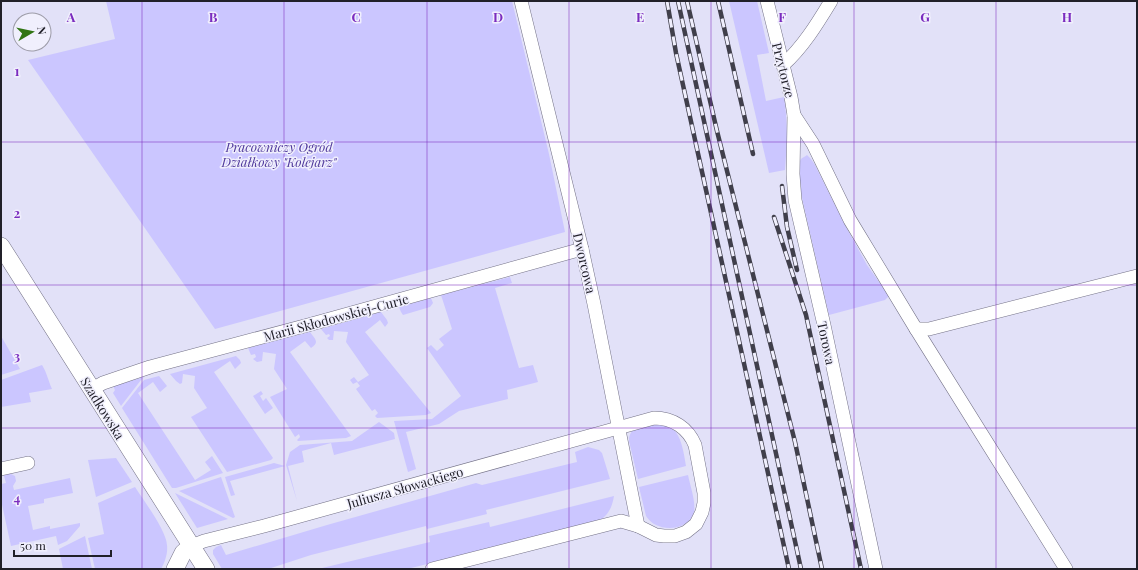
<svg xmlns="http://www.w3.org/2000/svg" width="1138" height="570" viewBox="0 0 1138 570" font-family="'Playfair Display',serif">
	<rect width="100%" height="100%" fill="#e2e1f8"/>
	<g fill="#cbc6ff">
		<path d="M106 1H512L549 154 565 232 215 329 28 60 115 39Z"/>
		<path d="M729 1H757L769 53 757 55 766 101 784 97C788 122 787 145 785 170L769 173Z"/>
		<path d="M807 155 811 159 815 165 845 225 867 265 889 296 885 300 829 315 802 198C801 191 797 164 801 159 802 158 806 156 807 155Z"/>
		<path d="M510 277 512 283 495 288 519 368 533 365 538 382 507 390 508 399 459 411 439 424 406 432 416 469 408 472 394 421 432 419 461 396 427 348 431 345 437 351 444 345 439 339 452 329 441 295Z"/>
		<path d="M431 298 433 303 430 307 403 315 401 312 399 307Z"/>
		<path d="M381 312 387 320 388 323 385 327 380 320 365 332 431 413 426 415 377 418 375 416 378 413 375 409 372 411 356 389 360 386 357 382 353 384 350 380 354 377 358 382 369 375 346 342 348 332 334 331 333 340H329L327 338 330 336 329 334 326 335 321 329Z"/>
		<path d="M310 332C315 339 320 342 311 348L305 341 290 352 351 436 346 438 298 441 297 440 300 437 299 434 295 437 270 397 287 389 274 369 276 354 263 352 262 361 257 362 253 359 256 357 255 354 251 355 248 348Z"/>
		<path d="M1 336 20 369 1 375Z"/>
		<path d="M236 356 240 360 241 363 235 369 230 361 214 372 273 458 271 460 227 472 191 417 207 408 194 388 195 376 183 374 182 383 180 384 176 381 170 374Z"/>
		<path d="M42 365C47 373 48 380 52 389L29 393 31 402 1 407V380Z"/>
		<path d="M159 376 167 386 160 392 153 382 138 393 195 480 211 470 205 462 212 456 223 473 176 488H172L122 408 144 380Z"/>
		<path d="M144 377 141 380 121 406 113 393 115 390 113 386Z"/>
		<path d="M261 391 263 394 260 396 263 401 266 398 273 408 265 414 253 396Z"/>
		<path d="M379 422 394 433 395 439 334 455 331 443 302 451 304 462 288 466 297 501 286 465 290 452 300 445 352 441Z"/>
		<path d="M655 424C659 424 664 425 668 426 681 430 684 454 686 466L638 479 629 441C629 426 643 426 655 424Z"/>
		<path d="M588 447 599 450 602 453 610 479 486 510 487 514 427 529 426 526 311 555 268 569H222L213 554V550L216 547 221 545 226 555 327 525 476 483 482 485 577 462 575 452Z"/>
		<path d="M116 458 132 482 96 497 88 460Z"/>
		<path d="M274 463 285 466 230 481 235 495 231 496 225 477Z"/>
		<path d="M9 473 15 476 16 481 13 486 14 490 70 478 73 493 44 499V503L28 506 33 530 50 526V529L80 523V526L67 541 58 545 56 536 11 546 1 500V484L6 483 4 476 6 474Z"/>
		<path d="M688 475C690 485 696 502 694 512 689 531 657 534 646 516L639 487Z"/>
		<path d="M221 477 235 517 233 518 179 491Z"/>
		<path d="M135 487C144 501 166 530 167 545 168 553 165 562 161 569H95L88 538 104 534 98 503Z"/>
		<path d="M175 493 228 519 197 528Z"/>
		<path d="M614 496C612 508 608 516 597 522L407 569H318L430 542 429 536 489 522 490 527Z"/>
		<path d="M85 536 92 569H63L59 549Z"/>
	</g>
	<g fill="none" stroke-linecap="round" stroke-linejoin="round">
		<defs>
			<g id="minor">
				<path d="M521 1 582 249 594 304 638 526"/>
				<path d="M767 1 791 97 794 115 793 174 795 200 824 325 876 569"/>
				<path d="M783 65C803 47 817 24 831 1"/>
				<path d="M794 115 813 144 850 220 916 329 1066 569"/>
				<path d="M916 329H929L1137 276"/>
				<path d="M92 389 103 383 150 367 308 325 582 249"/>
				<path d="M1 469 28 463"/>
				<path d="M191 546 204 541 264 526 654 418C673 418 688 428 695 445L704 493V503L702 512 696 524 686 532 675 536H664L656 535 638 526 621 521 432 569"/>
			</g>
			<g id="tertiary">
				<path d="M1 246 206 569"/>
				<path d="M175 569 183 553 191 546"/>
			</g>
		</defs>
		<use href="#minor" stroke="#747287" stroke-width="14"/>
		<use href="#tertiary" stroke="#747287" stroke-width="18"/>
		<use href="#minor" stroke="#fff" stroke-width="13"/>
		<use href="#tertiary" stroke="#fff" stroke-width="17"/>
		<defs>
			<g id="rail">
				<path d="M667 1 676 53 789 569"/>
				<path d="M678 1 801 569"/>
				<path d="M687 1 717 131 795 442 822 569"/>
				<path d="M718 1 753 154"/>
				<path d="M782 186 787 227 797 270"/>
				<path d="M774 217 806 315 861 569"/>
			</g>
		</defs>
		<use href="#rail" stroke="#403f4b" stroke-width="4.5"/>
		<use href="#rail" stroke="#f0effd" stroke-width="3" stroke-dasharray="9" stroke-linecap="butt"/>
	</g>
	<path fill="none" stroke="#7b2cbf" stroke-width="1" stroke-opacity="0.55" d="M142 1V569M284 1V569M427 1V569M569 1V569M711 1V569M854 1V569M996 1V569M1 142H1137M1 285H1137M1 428H1137"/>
	<g text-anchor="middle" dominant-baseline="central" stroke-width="3" stroke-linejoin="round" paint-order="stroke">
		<g font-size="13" fill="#212029" stroke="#f0effd">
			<text transform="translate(784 70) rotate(76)">Przytorze</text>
			<text transform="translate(585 263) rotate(77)">Dworcowa</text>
			<text transform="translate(336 317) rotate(-15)">Marii Skłodowskiej-Curie</text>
			<text transform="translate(827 343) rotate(78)">Torowa</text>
			<text transform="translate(103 408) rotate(58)">Szadkowska</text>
			<text transform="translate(405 487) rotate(-16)">Juliusza Słowackiego</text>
		</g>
		<g font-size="13" font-style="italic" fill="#503a9c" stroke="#f0effd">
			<text x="279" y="146">Pracowniczy Ogród<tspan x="279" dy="15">Działkowy "Kolejarz"</tspan></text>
		</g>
	</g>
	<g font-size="13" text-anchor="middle" font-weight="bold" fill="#7b2cbf" stroke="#f0effd" stroke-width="3" stroke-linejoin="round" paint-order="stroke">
		<text x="71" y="22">A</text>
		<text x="213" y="22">B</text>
		<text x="356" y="22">C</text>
		<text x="498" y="22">D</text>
		<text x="640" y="22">E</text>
		<text x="782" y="22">F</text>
		<text x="925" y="22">G</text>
		<text x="1067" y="22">H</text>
		<text x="17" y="76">1</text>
		<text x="17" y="218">2</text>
		<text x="17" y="361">3</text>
		<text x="17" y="503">4</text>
	</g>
	<rect width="1138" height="570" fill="none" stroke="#212029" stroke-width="4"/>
	<g transform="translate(32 32) rotate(81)"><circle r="19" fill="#f0effd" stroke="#9d9ca8"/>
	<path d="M0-3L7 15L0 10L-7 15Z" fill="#317514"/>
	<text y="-6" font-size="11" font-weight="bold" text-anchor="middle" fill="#212029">N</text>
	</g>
	<path d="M14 550v6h97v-6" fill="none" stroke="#212029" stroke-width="2"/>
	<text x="20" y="550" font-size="12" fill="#212029" stroke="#f0effd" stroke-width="3" paint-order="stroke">50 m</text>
</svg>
